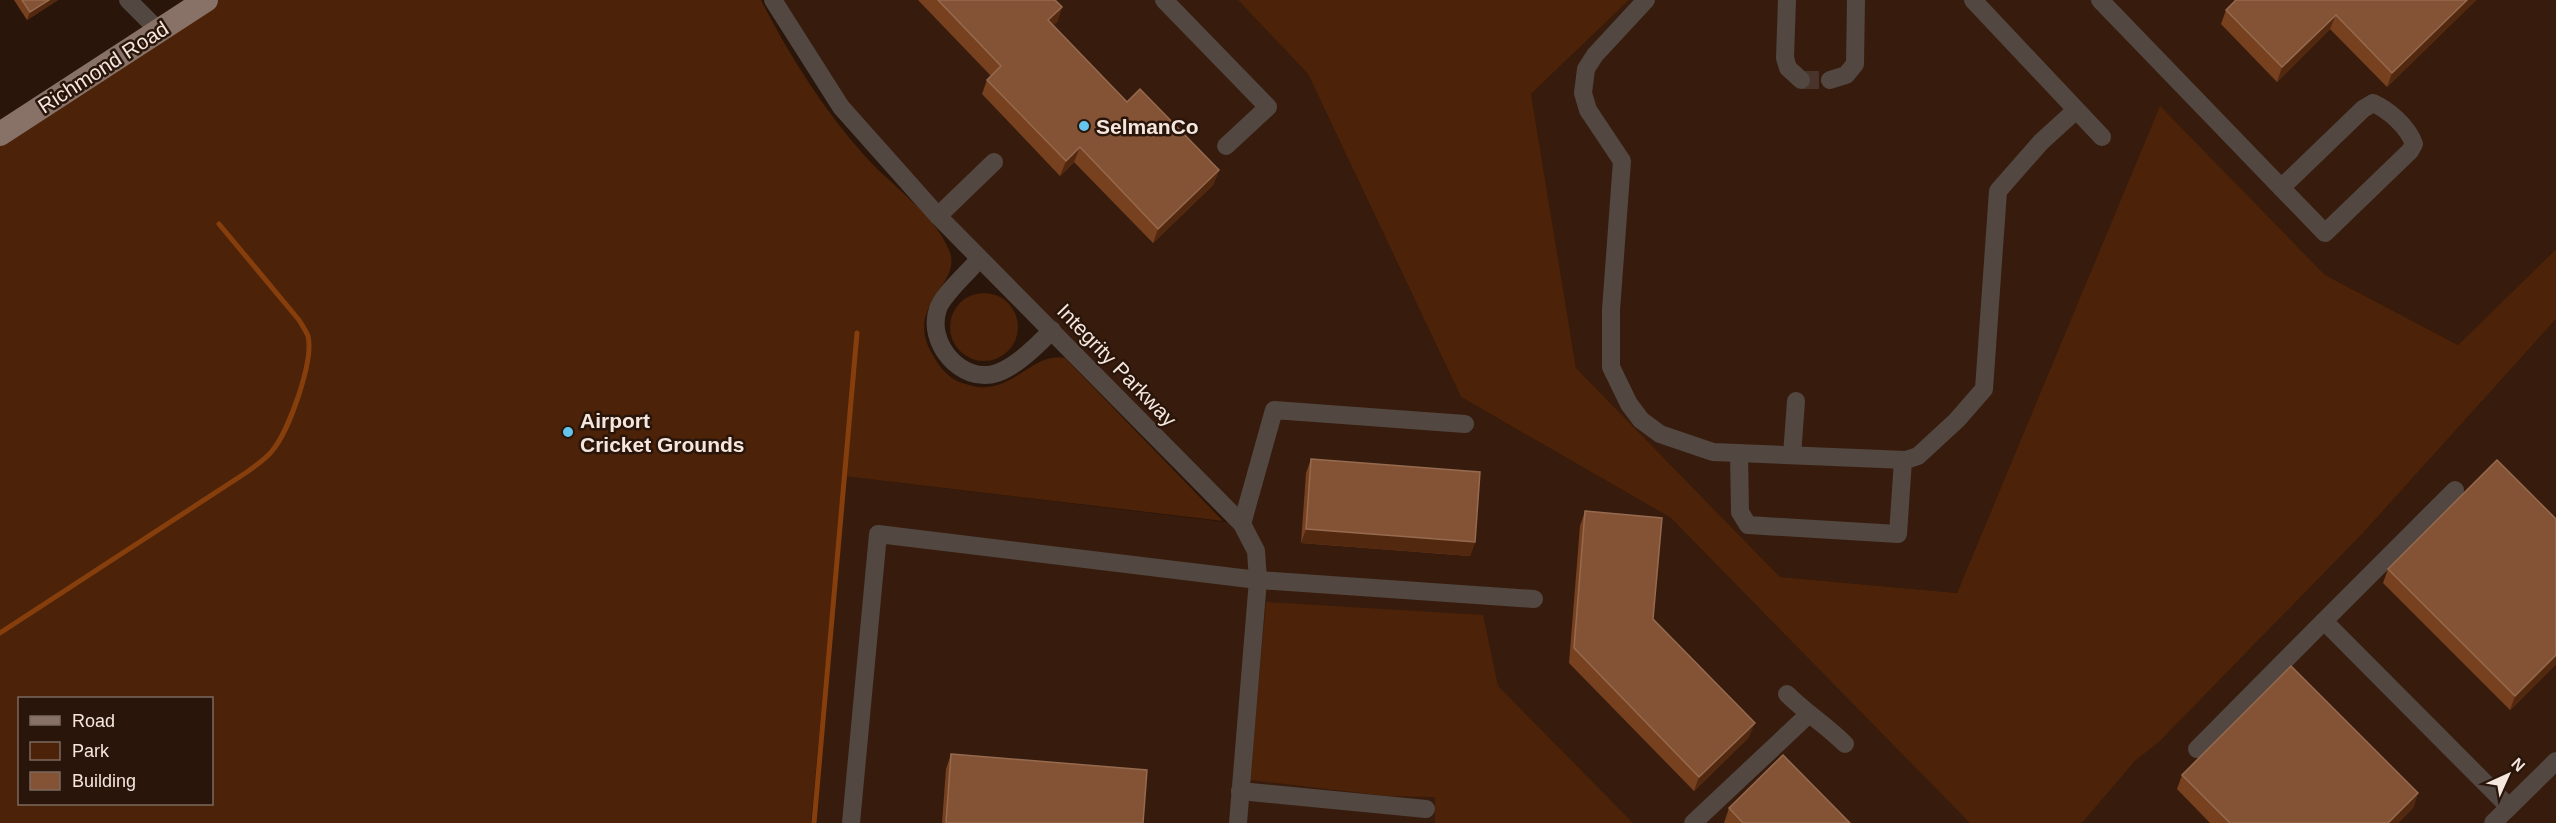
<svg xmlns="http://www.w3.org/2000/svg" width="2556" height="823" viewBox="0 0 2556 823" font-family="Helvetica,sans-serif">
	<rect width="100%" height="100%" fill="#2a150a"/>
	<g fill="#371c0d">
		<path d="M773 0H1238L1308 74 1461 397 1671 518 1973 823H811L843 476 1241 524 841 107Z"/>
		<path d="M1629 0H2556V249L2458 345 2325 275 2160 107 1957 593 1780 577 1576 368 1531 94Z"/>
		<path d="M2556 319V823H2082L2135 761 2160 741 2363 533Z"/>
	</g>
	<g fill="#4c2208" fill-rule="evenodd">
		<path d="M206 0H761C789 55 823 109 864 155 891 186 933 212 949 250 964 283 906 303 930 350 936 361 942 371 952 378 957 382 963 383 969 385 1011 398 1031 351 1065 358L1223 521 843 476 811 823H0V135ZM20 698H212V804H20Z"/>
		<path d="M1238 0H1629L1531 94 1576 368 1780 577 1957 593 2160 106 2325 275 2458 345 2556 249V319L2363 533 2160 741 2135 761 2082 823H1970L1671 518 1461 397 1308 74Z"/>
		<circle cx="984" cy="327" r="34"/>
		<path d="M1266 602 1483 615 1498 686 1633 823H1435V797L1387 796 1250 780Z"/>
	</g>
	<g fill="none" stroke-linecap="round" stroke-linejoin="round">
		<g stroke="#863e0c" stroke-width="5">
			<path d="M0 633 247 472C256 465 266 459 272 451 289 431 314 361 308 336 306 331 302 325 299 320L219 224"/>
			<path d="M814 823 857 333"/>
		</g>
		<path stroke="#48342a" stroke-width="18" stroke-dasharray="18 9" stroke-linecap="butt" d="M1801 80H1830"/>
		<g stroke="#524741" stroke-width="18">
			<path d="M128 0 159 31"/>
			<path d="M773 0 841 107 938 216 1242 524 1256 551 1258 580 1238 823"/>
			<path d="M1164 0 1268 107 1226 146"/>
			<path d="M1646 0 1595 55 1586 69 1583 93 1588 110 1622 161 1611 310V367L1629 404 1641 420 1660 434 1713 452 1906 460 1918 456 1957 420 1984 389 1998 191 2041 142 2075 111"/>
			<path d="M1787 0 1785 58 1788 68 1801 80"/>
			<path d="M1973 0 2102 137"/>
			<path d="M2100 0C2175 78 2250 155 2325 233L2410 151 2414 144C2408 127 2389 110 2373 103L2363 109 2281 188"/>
			<path d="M1830 80 1846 75 1855 64 1856 0"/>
			<path d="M938 216 994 162"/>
			<path d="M979 259C968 273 943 294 938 309 926 342 961 385 997 373 1017 366 1038 345 1052 330"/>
			<path d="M1739 453 1740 512 1748 525 1898 534 1903 460"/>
			<path d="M1792 455 1796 401"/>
			<path d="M2455 490 2324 621 2509 807"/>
			<path d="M1242 524 1274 410 1465 424"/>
			<path d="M1787 694C1806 713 1826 725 1845 744"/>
			<path d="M2197 749 2324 621"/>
			<path d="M1240 791 1426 809"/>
			<path d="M851 823 878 534 1258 580 1534 599"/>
			<path d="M1693 823 1808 715"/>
			<path d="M2493 823 2556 761"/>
		</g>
		<path stroke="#887267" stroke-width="24" d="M0 134 206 0"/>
	</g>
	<g fill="#774120">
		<path d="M14 0H58L27 20Z"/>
		<path d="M918 0H1055L1062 7 1057 22 1053 25 1127 102 1219 170 1213 185 1153 243 1074 162 1060 176 982 94 987 80 991 76Z"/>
		<path d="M2234 0H2476L2387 87 2330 29 2277 82 2221 24 2226 10 2235 1Z"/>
		<path d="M1311 459 1475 542 1470 556 1301 543 1306 473Z"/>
		<path d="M1585 511 1653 619 1749 737 1694 791 1569 663 1580 526Z"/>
		<path d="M2388 569 2556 664 2510 710 2383 583Z"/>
		<path d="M951 754 1143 823H942L946 769Z"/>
		<path d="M2182 775 2418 793 2413 808 2398 823H2210L2177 789Z"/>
		<path d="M1729 808 1850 823H1724Z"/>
	</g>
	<g fill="#52280f">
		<path d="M49 0H58L27 20 30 12Z"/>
		<path d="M2467 0H2476L2387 87 2392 73Z"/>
		<path d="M1062 7 1057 22 1043 35 1048 20Z"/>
		<path d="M2336 15 2330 29 2277 82 2282 67Z"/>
		<path d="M1080 147 1074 162 1060 176 1066 161Z"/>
		<path d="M1219 170 1213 185 1153 243 1158 229Z"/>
		<path d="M1306 529 1475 542 1470 556 1301 543Z"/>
		<path d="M2556 655V664L2510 710 2515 696Z"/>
		<path d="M1755 723 1749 737 1694 791 1699 777Z"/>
		<path d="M2418 793 2413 808 2398 823H2388Z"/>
	</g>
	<g fill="#845335" stroke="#966a4f" stroke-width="1.5">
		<path d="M22 0H49L30 12Z"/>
		<path d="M938 0H1055L1062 7 1048 20 1127 102 1140 89 1219 170 1158 229 1080 147 1066 161 987 80 1001 66Z"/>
		<path d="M2236 0H2467L2392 73 2336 15 2282 67 2226 10Z"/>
		<path d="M1311 459 1480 472 1475 542 1306 529Z"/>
		<path d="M2497 460 2556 519V655L2515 696 2388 569Z"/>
		<path d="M1585 511 1662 518 1653 619 1755 723 1699 777 1574 648Z"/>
		<path d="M2291 666 2418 793 2388 823H2230L2182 775Z"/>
		<path d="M951 754 1147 770 1143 823H946Z"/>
		<path d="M1783 755 1850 823H1743L1729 808Z"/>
	</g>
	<g fill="#65c5ee" stroke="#2a150a" stroke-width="2">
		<circle cx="1084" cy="126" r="6"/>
		<circle cx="568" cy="432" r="6"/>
	</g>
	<g text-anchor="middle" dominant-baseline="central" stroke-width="5" stroke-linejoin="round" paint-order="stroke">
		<g font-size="21" fill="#f5e6de" stroke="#2a150a">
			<text transform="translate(103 67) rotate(-33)">Richmond Road</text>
			<text transform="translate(1117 365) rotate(46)">Integrity Parkway</text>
		</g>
		<g font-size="21" font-weight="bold" fill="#f5e6de" stroke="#2a150a" text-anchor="start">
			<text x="1096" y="126">SelmanCo</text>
			<text x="580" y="420">Airport<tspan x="580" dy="24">Cricket Grounds</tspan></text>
		</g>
	</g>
	<rect x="18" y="697" width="195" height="108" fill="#2a150a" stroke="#7b695f" stroke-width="1.5"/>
	<rect x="30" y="716" width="30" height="9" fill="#887267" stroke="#7b695f" stroke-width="1.5"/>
	<text x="72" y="727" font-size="18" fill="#f5e6de">Road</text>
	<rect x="30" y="742" width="30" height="18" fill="#4c2208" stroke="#7b695f" stroke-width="1.5"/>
	<text x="72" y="757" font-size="18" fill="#f5e6de">Park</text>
	<rect x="30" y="772" width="30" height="18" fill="#845335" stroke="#7b695f" stroke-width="1.5"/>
	<text x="72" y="787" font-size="18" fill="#f5e6de">Building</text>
	<g transform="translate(2508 775) rotate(45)" stroke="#2a150a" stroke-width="4.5" paint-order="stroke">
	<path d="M0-4.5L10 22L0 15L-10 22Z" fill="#f5e6de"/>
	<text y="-9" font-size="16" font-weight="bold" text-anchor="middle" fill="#f5e6de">N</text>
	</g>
</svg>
